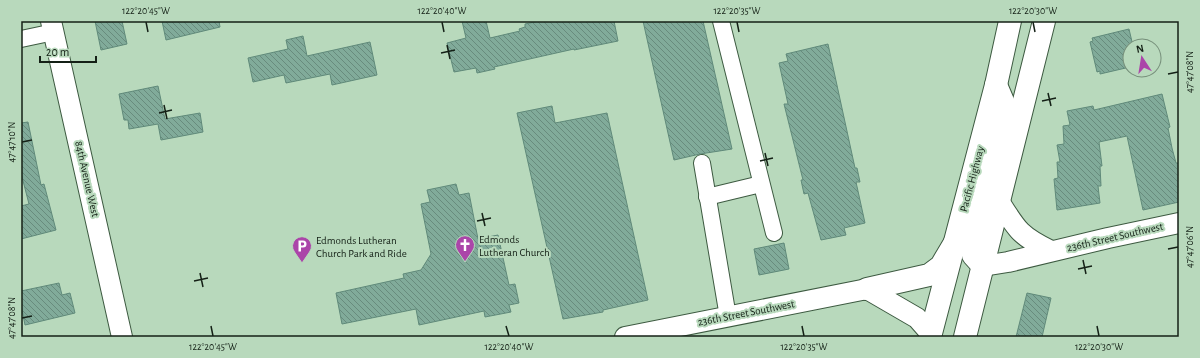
<svg xmlns="http://www.w3.org/2000/svg" width="1200" height="358" viewBox="0 0 1200 358" font-family="'Alegreya Sans',sans-serif">
	<defs>
		<pattern id="building-back-hatch" width="6" height="6" patternUnits="userSpaceOnUse"><rect width="6" height="6" fill="#81ab9a"/><path d="M-1 5l2 2M0 0l6 6M5-1l2 2" fill="none" stroke="#688b7d"/></pattern>
	</defs>
	<rect width="100%" height="100%" fill="#b8d9bc"/>
	<g fill="url(#building-back-hatch)" stroke="#608a7a">
		<path d="M95 21H122L127 44 101 50Z"/>
		<path d="M162 21H219L220 27 166 40Z"/>
		<path d="M462 21H486L490 38 520 31 519 29 525 27V24L539 21H614L618 41 574 50V49L494 67 495 69 477 73 476 68 454 72 447 43 466 38Z"/>
		<path d="M643 21H703L732 149 700 154 674 160Z"/>
		<path d="M1129 29 1133 46H1130V67L1100 74V71L1097 72 1090 42 1093 41 1092 38Z"/>
		<path d="M303 36 307 56 370 42 377 75 332 85 330 74 286 83 284 75 253 82 248 58 288 49 286 40Z"/>
		<path d="M828 44 855 168H857L860 182H856L865 223 844 228 846 235 821 240 808 193 804 194 801 180H803L784 104H788L779 63 788 61 786 54Z"/>
		<path d="M158 86 165 119 200 113 203 132 161 140 158 124 129 129 128 120H124L119 94Z"/>
		<path d="M1162 94 1170 127 1168 128 1172 148 1176 163H1179V202L1143 210 1127 136 1099 142 1102 166H1100L1101 186H1098L1100 203 1057 210 1054 179 1058 178 1057 162H1060L1057 145 1064 144 1063 126 1070 125 1067 111 1093 106 1094 110Z"/>
		<path d="M552 106 555 123 607 113 648 300 603 310V312L563 319 517 113Z"/>
		<path d="M28 122 41 185 44 184 56 230 21 239V206L29 204 21 173V123Z"/>
		<path d="M456 184 459 195 469 193 478 239 498 235 509 285 515 284 519 303 509 305 511 312 485 317 484 311 419 325 416 309 342 324 336 293 404 278 403 274 421 270 431 254 421 204 430 202 427 190Z"/>
		<path d="M784 243 789 269 759 275 754 249Z"/>
		<path d="M59 283 62 295 70 293 75 313 25 325 21 305V291Z"/>
		<path d="M1027 293 1051 298 1042 337H1016Z"/>
	</g>
	<g fill="none" stroke-linecap="round" stroke-linejoin="round">
		<defs>
			<g id="minor">
				<path d="M721 21 774 233"/>
				<path d="M21 39 54 32"/>
				<path d="M702 163 728 317"/>
				<path d="M707 197 761 184"/>
			</g>
			<g id="tertiary">
				<path d="M51 21 122 337"/>
				<path d="M999 201C1017 230 1020 236 1051 251"/>
				<path d="M983 266 1008 262 1108 238 1179 223"/>
				<path d="M625 337 867 289 917 318 931 334"/>
			</g>
			<g id="primary">
				<path d="M983 266 973 255 1005 106 996 85"/>
				<path d="M867 289 929 275 941 266 954 244"/>
			</g>
			<g id="trunk">
				<path d="M930 337 996 85 1010 21"/>
				<path d="M965 337 1044 21"/>
			</g>
		</defs>
		<use href="#minor" stroke="#3d5a41" stroke-width="18"/>
		<use href="#tertiary" stroke="#3d5a41" stroke-width="22"/>
		<use href="#primary" stroke="#3d5a41" stroke-width="24"/>
		<use href="#trunk" stroke="#3d5a41" stroke-width="24"/>
		<use href="#minor" stroke="#fff" stroke-width="16"/>
		<use href="#tertiary" stroke="#fff" stroke-width="20"/>
		<use href="#primary" stroke="#fff" stroke-width="22"/>
		<use href="#trunk" stroke="#fff" stroke-width="22"/>
	</g>
	<path fill="none" stroke="#142016" stroke-width="1.5" d="M146 22 148 32M442 22 444 32M737 22 739 32M1033 22 1035 32M447 45 450 59M441 53 455 50M1168 74 1178 72M1048 93 1051 106M1042 101 1056 98M164 105 167 119M159 113 172 110M22 142 32 140M765 153 768 166M760 161 773 158M482 213 485 226M477 221 491 218M1168 249 1178 247M1083 260 1086 274M1078 269 1092 266M200 273 203 287M194 281 208 278M22 318 32 316M211 326 213 336M506 326 509 336M802 326 804 336M1097 326 1099 336"/>
	<defs>
		<symbol id="church-pin" viewBox="-11 -11 22 30"><path d="M0 17L-7.5 6A9.5 9.5 0 1 1 7.5 6Z" fill="#ab45a9" stroke="#b8d9bc"/><path d="M-1.2-6h2.4v3.5h3.3v2.4h-3.3V6h-2.4V-.1h-3.3v-2.4h3.3Z" fill="#fff"/></symbol>
		<symbol id="parking-pin" viewBox="-11 -11 22 30"><path d="M0 17L-7.5 6A9.5 9.5 0 1 1 7.5 6Z" fill="#ab45a9" stroke="#b8d9bc"/><path d="M-3.5-5.5H1a3.5 3.5 0 0 1 0 7H-1V5.5H-3.5ZM-1-3.4V-.6H.8a1.4 1.4 0 0 0 0-2.8Z" fill="#fff"/></symbol>
	</defs>
	<g fill-rule="evenodd">
		<use href="#church-pin" x="454" y="234" width="22" height="30"/>
		<use href="#parking-pin" x="291" y="235" width="22" height="30"/>
	</g>
	<g text-anchor="middle" dominant-baseline="central" stroke-width="4" stroke-linejoin="round" paint-order="stroke">
		<g font-size="11" fill="#142016" stroke="#b8d9bc">
			<text transform="translate(87 179) rotate(77)">84th Avenue West</text>
			<text transform="translate(972 179) rotate(-75)">Pacific Highway</text>
			<text transform="translate(1115 237) rotate(-13)">236th Street Southwest</text>
			<text transform="translate(746 313) rotate(-11)">236th Street Southwest</text>
		</g>
		<g font-size="11" fill="#142016" stroke="#b8d9bc" text-anchor="start">
			<text x="479" y="239">Edmonds<tspan x="479" dy="13">Lutheran Church</tspan></text>
			<text x="316" y="240">Edmonds Lutheran<tspan x="316" dy="13">Church Park and Ride</tspan></text>
		</g>
	</g>
	<rect width="1200" height="358" fill="none" stroke="#b8d9bc" stroke-width="44"/>
	<g transform="translate(1142 58) rotate(348)"><circle r="19" fill="#b8d9bc" stroke="#768f7a"/>
	<path d="M0-3L7 15L0 10L-7 15Z" fill="#ab45a9"/>
	<text y="-6" font-size="11" font-weight="bold" text-anchor="middle" fill="#142016">N</text>
	</g>
	<path d="M40 56v6h56v-6" fill="none" stroke="#142016" stroke-width="2"/>
	<text x="46" y="56" font-size="12" fill="#142016" stroke="#b8d9bc" stroke-width="3" paint-order="stroke">20 m</text>
	<rect x="22" y="22" width="1156" height="314" fill="none" stroke="#142016" stroke-width="1.5"/>
	<g font-size="10" text-anchor="middle" fill="#142016">
		<text x="146" y="14">122°20'45"W</text>
		<text x="442" y="14">122°20'40"W</text>
		<text x="737" y="14">122°20'35"W</text>
		<text x="1033" y="14">122°20'30"W</text>
		<text transform="translate(1189 72) rotate(-90)" y="4">47°47'08"N</text>
		<text transform="translate(11 142) rotate(-90)" y="4">47°47'10"N</text>
		<text transform="translate(1189 247) rotate(-90)" y="4">47°47'06"N</text>
		<text transform="translate(11 318) rotate(-90)" y="4">47°47'08"N</text>
		<text x="213" y="350">122°20'45"W</text>
		<text x="509" y="350">122°20'40"W</text>
		<text x="804" y="350">122°20'35"W</text>
		<text x="1099" y="350">122°20'30"W</text>
	</g>
</svg>
